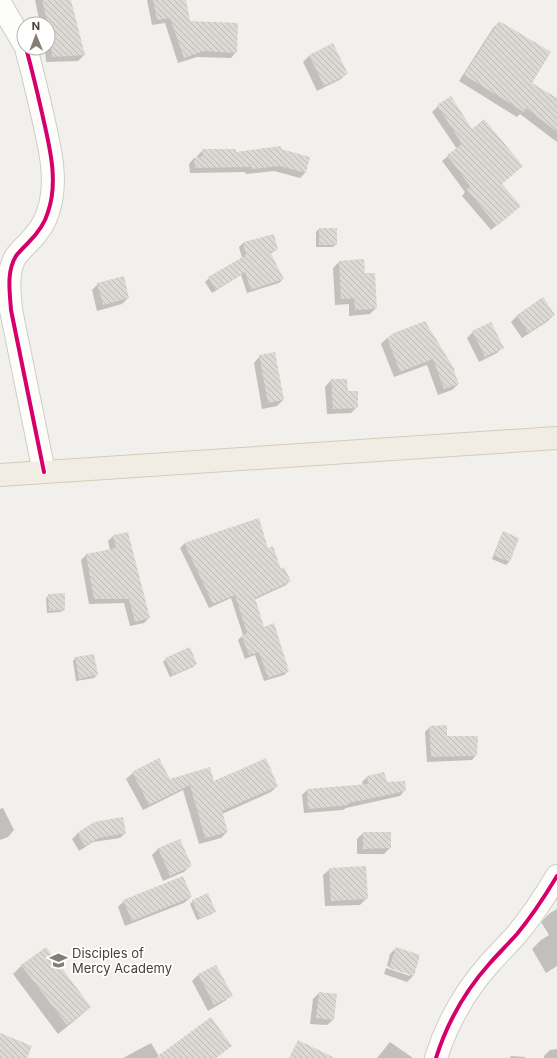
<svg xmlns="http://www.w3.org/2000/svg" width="557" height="1058" viewBox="0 0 557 1058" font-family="Inter,sans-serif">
	<defs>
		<pattern id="building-back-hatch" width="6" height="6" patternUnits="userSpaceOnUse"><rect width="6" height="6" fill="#dcd9d4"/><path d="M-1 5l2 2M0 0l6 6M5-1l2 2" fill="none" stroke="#bebbb7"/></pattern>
	</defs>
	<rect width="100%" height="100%" fill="#f2f0ec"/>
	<g fill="#0003">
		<path d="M35 0H70L84 55 78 61 46 62 45 48H48V24H40Z"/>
		<path d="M147 0H185L189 22 236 52 231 58 197 57 178 63 165 23 152 25Z"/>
		<path d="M499 22 530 83 557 99V142L520 114 517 117 459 81 493 28Z"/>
		<path d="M333 45 347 73 341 79 317 91 303 62 309 56Z"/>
		<path d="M438 106 501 184 514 211 491 230 462 196 465 192 442 161 457 149 432 112Z"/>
		<path d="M203 150 235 153 280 150 305 173 300 178 274 171 246 174 245 172 190 173 189 164 194 158H197V156Z"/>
		<path d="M319 229 336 244 333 247H316V232Z"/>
		<path d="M273 236 276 249 272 253 270 254 283 279 279 283 247 293 241 275 212 293 205 282 209 278 242 258 239 247 243 243Z"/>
		<path d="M339 262 364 274 376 308 370 314 349 316V304L335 305 333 268Z"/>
		<path d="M98 284 128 298 122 304 97 311 92 290Z"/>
		<path d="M554 315 548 321 522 338 511 322 517 316Z"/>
		<path d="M473 332 503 347 497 353 479 362 467 338Z"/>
		<path d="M394 334 453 371 458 384 452 390 438 395 427 365 394 377 381 344 387 338Z"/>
		<path d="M260 356 283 400 277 406 262 409 254 363Z"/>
		<path d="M331 380 347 392 357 407 351 413 327 414 325 387Z"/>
		<path d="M258 519 267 550 281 570 290 581 286 585 254 600 264 628 288 671 284 675 264 681 255 655 245 659 238 640 243 635 231 598 209 608 180 548 184 544Z"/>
		<path d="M127 533 149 618 144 623 130 626 124 603 89 604 81 560 86 555 110 550 108 541 113 536Z"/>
		<path d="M504 533 518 538 509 562 506 565 492 559 501 536Z"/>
		<path d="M49 595 64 610 61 612 47 613 46 598Z"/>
		<path d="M75 658 97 675 94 678 76 681 73 661Z"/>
		<path d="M166 659 196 664 193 667 170 677 163 662Z"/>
		<path d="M430 727 446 737 476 755 472 760 427 762 425 732Z"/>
		<path d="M133 773 170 780 277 786 271 792 222 814 227 832 221 838 199 844 183 790 143 810 126 779Z"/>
		<path d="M367 777 405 790 400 796 346 808 343 810 304 813 302 795 307 790 363 785 362 782Z"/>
		<path d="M3 808 14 830 8 837 0 840V809Z"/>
		<path d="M94 823 125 833 120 838 93 842 79 851 72 839 77 834Z"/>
		<path d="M363 833 390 848 384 854H357V839Z"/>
		<path d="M179 841 190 866 184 872 163 881 152 855 158 849Z"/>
		<path d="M330 869 366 899 360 905 325 906 323 875Z"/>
		<path d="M191 897 184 903 125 926 118 907 124 901Z"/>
		<path d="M193 901 215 911 212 914 197 920 190 904Z"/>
		<path d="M557 909V966L546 973 532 949 541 940 549 935 541 922 550 913Z"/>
		<path d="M396 948 413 976 407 982 384 974 386 968 410 976V974L387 966 390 954Z"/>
		<path d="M22 965 90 1007 80 1016 58 1034 13 974Z"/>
		<path d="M216 966 231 995 225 1001 208 1011 192 981 198 975Z"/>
		<path d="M319 993 334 1019 327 1025 310 1024 313 999Z"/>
		<path d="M390 1042 413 1058H377Z"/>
		<path d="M151 1043 160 1058H123Z"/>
		<path d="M557 1049V1058H544V1056L550 1050Z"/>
		<path d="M511 1056 525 1057V1058H510Z"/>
	</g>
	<g fill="url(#building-back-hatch)">
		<path d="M42 0H71L85 55 52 57 51 37Z"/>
		<path d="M153 0H186L190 21 238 23 237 53 204 51 184 58 170 18 157 20Z"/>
		<path d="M499 21 551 52 532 83 557 98V132L526 108 524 112 464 75Z"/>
		<path d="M333 43 348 74 324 86 309 55Z"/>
		<path d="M451 96 472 129 484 119 523 166 502 184 521 206 497 226 467 190 470 186 447 155 462 144 437 105Z"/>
		<path d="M281 146V149L310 157 306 173 280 166 251 169V167L195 168 194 158 203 156 202 149H236V152Z"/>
		<rect x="319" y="228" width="18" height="17"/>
		<path d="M274 234 278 250 270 252 284 279 251 290 245 272 216 290 208 277 246 255 243 242Z"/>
		<path d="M364 259 365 273H375L377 309 355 310 354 298 341 299 339 261Z"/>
		<path d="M124 276 129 298 103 305 97 283Z"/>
		<path d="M543 297 555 315 528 333 517 315Z"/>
		<path d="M425 321 455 370 454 371 459 384 444 389 433 359 400 372 387 338 394 333Z"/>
		<path d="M491 322 504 348 485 357 472 331Z"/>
		<path d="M275 352 284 400 268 403 259 355Z"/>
		<path d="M331 379H347L348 391H358V408L333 409Z"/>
		<path d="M259 518 268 548 273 546 281 569 284 567 291 581 255 598 264 627 274 623 289 671 268 678 259 652 249 655 241 635 247 633 235 595 213 604 184 543Z"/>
		<path d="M503 531 519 538 510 562 494 556Z"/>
		<path d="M128 532 150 618 135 622 129 599H94L86 554 116 548 113 535Z"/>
		<path d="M65 593V610L49 611 48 594Z"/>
		<path d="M190 647 197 664 173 675 165 658Z"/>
		<path d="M94 654 98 675 79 679 75 657Z"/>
		<path d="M447 725V736H478L477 756 431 757 429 726Z"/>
		<path d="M159 758 170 779 210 767 214 781 266 758 278 786 222 811 228 832 205 838 190 785 149 805 132 772Z"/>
		<path d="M384 772 387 782 405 781 406 791 349 803V805L308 809 307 789 368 784 367 776Z"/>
		<path d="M123 817 126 833 99 838 85 846 77 833 94 822Z"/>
		<path d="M363 832H391V848L363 849Z"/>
		<path d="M180 839 192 866 170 876 158 848Z"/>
		<path d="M366 866 368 899 331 901 329 868Z"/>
		<path d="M183 876 192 897 132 921 123 900Z"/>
		<path d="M208 893 216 912 200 918 192 900Z"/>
		<path d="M46 947 91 1007 67 1025 21 965Z"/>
		<path d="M396 947 420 955 414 976 389 968Z"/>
		<path d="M216 965 233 996 214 1005 198 974Z"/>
		<path d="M319 992 337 994 334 1020 316 1018Z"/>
		<path d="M211 1017 232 1046 216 1058H155Z"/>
		<path d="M0 1033 32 1046 27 1058H0Z"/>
		<path d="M298 1040 335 1058H289Z"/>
	</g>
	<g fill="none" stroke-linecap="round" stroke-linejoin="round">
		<defs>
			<g id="minor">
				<path d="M0 3 24 44"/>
				<path d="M26 48C32 70 37 91 42 113 49 145 59 180 48 212 45 223 36 235 28 243 24 247 19 252 16 256 6 272 10 293 11 310L44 472"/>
				<path d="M436 1058C447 1023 465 991 490 963 499 953 508 944 517 934 532 916 545 896 557 876"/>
			</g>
			<path id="major" d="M0 475 557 438"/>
		</defs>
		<use href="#minor" stroke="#cfccc8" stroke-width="24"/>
		<use href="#major" stroke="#d5cbb8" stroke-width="24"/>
		<use href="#minor" stroke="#fdfdfc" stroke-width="22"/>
		<use href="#major" stroke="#f2ede4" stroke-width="22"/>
		<defs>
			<g id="cycleway">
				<path d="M26 48C32 70 37 91 42 113 49 145 59 180 48 212 45 223 36 235 28 243 24 247 19 252 16 256 6 272 10 293 11 310L44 472"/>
				<path d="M436 1058C447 1023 465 991 490 963 499 953 508 944 517 934 532 916 545 896 557 876"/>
			</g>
		</defs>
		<use href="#cycleway" stroke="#fff" stroke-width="6"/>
		<use href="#cycleway" stroke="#d6006c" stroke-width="4"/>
	</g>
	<defs>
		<symbol id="school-bare" viewBox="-9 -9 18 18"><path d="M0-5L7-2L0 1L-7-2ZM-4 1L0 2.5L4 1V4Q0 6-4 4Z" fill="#857e76" stroke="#fff" stroke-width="2.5" paint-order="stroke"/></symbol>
	</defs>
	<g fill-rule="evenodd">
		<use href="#school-bare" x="46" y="948" width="25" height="25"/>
	</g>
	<g text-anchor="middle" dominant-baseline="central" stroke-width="3.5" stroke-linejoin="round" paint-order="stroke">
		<g font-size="13" fill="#4a4137" stroke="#fff" text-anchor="start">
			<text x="72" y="953">Disciples of<tspan x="72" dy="15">Mercy Academy</tspan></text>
		</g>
	</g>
	<g transform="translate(36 36) rotate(359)"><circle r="19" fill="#ffffff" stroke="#b7b3af"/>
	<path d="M0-3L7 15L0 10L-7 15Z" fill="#857e76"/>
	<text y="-6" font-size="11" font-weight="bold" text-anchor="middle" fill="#4a4137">N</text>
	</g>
</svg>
